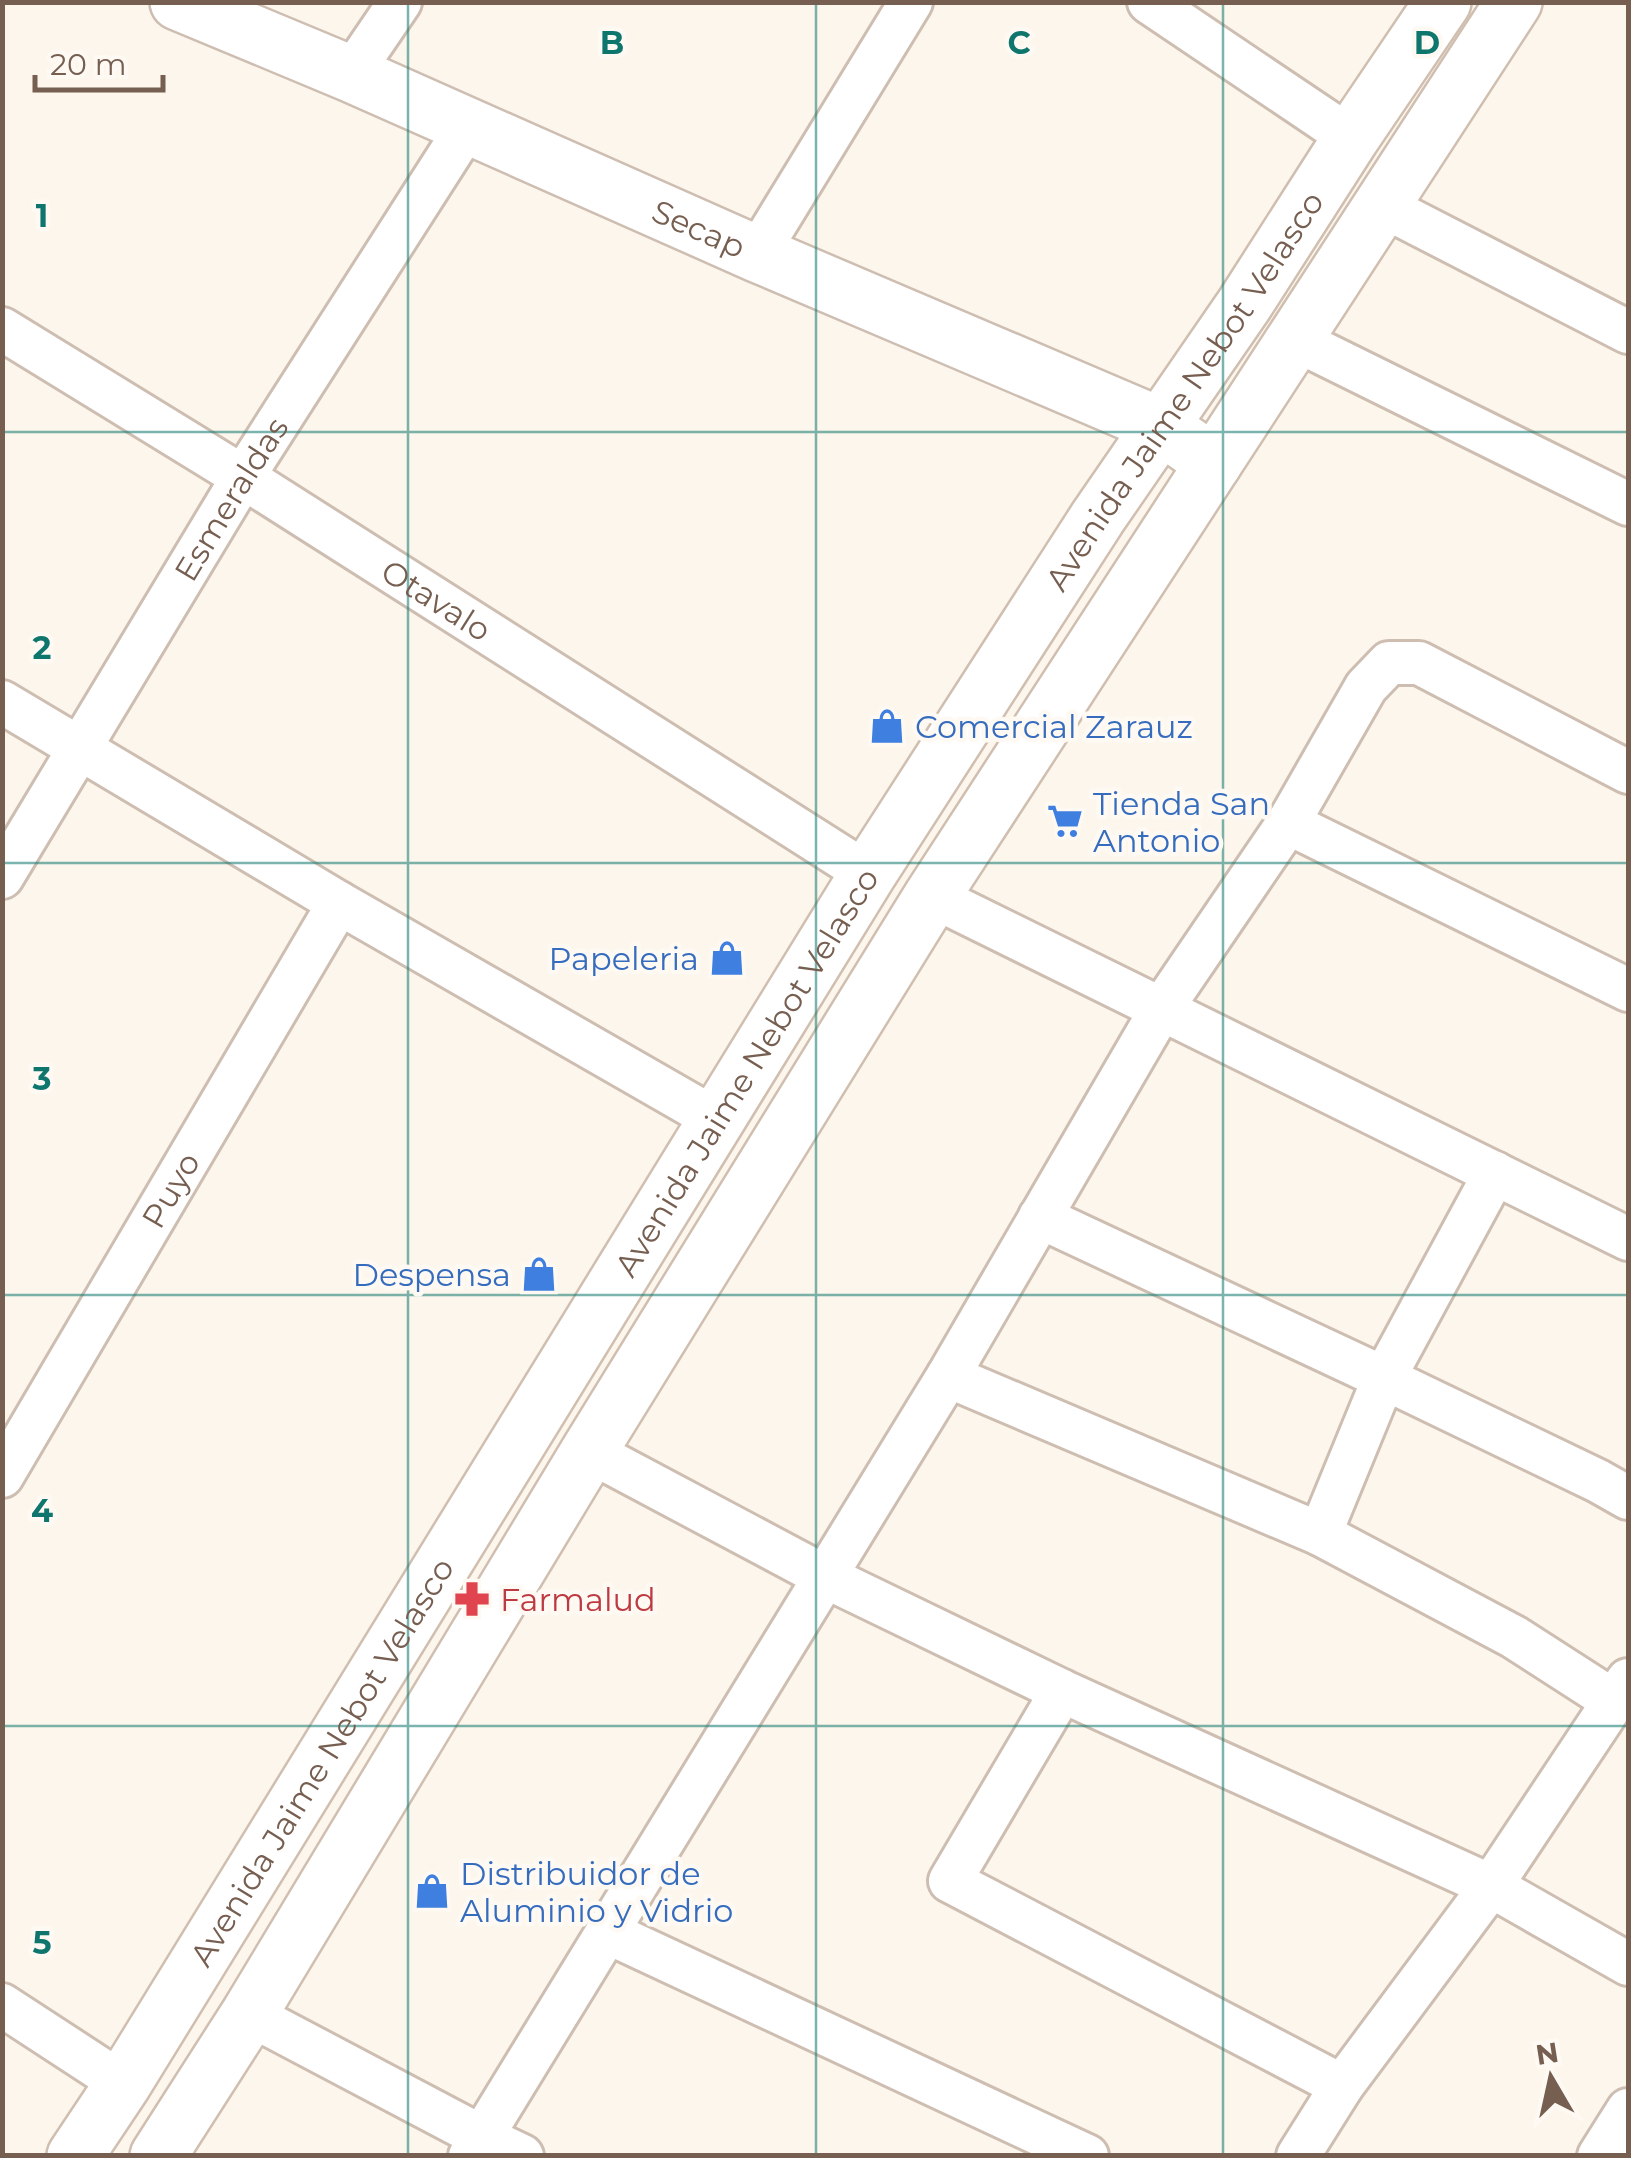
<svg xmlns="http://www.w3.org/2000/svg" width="1631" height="2158" viewBox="0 0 1631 2158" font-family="Montserrat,sans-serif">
	<rect width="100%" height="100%" fill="#fcf6ec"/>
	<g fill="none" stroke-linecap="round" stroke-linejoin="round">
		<defs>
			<g id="minor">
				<path d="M1149 2 1351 138"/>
				<path d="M351 74 400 2"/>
				<path d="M1383 206 1628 332"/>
				<path d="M757 254 911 2"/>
				<path id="s1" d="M2 329 243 477 868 874"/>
				<path d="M1294 339 1628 504"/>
				<path d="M2 702 339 903 717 1120"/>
				<path d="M1288 823 1628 990"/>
				<path id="s2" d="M2 877 243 477 467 127"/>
				<path d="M932 896 1628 1239"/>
				<path d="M1040 1217 1384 1378 1598 1481 1628 1498"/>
				<path d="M948 1376 1320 1534 1514 1637 1615 1702"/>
				<path d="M589 1451 824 1576 1062 1691 1491 1886 1628 1964"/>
				<path id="s3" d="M2 1476 339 903"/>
				<path d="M1320 1534 1384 1378 1495 1173"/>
				<path d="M1062 1691 950 1881 1342 2086"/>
				<path d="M607 1932 1087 2156"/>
				<path d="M2 2005 123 2084"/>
				<path d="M249 2014 482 2137 522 2156"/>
				<path d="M470 2156 948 1376 1162 1008 1288 823 1366 687 1389 663H1419L1628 772"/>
				<path d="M1298 2156 1342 2086 1491 1886 1628 1680"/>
				<path d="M1599 2156 1628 2110"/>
			</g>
			<g id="tertiary">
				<path id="s4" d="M178 2 351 74 757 254 1159 425 1214 463"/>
			</g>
			<g id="secondary">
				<path id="s5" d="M75 2156 123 2084 868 874 1098 517 1244 305 1351 138 1443 2"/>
				<path d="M158 2156 249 2014 589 1451 932 896 1514 2"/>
			</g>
		</defs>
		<use href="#minor" stroke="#cebeb2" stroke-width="48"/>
		<use href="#tertiary" stroke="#cebeb2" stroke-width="60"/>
		<use href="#secondary" stroke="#d0bfb0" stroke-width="60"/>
		<use href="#minor" stroke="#fff" stroke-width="42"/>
		<use href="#tertiary" stroke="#fff" stroke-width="55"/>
		<use href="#secondary" stroke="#fff" stroke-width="55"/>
	</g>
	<path fill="none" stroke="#0f766e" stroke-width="2.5" stroke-opacity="0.55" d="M408 2V2156M816 2V2156M1223 2V2156M2 432H1628M2 863H1628M2 1295H1628M2 1726H1628"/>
	<defs>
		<symbol id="shop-bare" viewBox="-9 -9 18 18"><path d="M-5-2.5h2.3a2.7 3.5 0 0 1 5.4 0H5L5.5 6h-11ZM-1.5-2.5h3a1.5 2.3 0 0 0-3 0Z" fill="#3f7fe0" stroke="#fefaf3" stroke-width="2.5" paint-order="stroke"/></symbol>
		<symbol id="supermarket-bare" viewBox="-9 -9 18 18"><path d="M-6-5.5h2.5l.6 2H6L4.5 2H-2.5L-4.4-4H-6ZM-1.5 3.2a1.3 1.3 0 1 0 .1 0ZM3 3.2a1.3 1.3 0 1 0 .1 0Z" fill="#3f7fe0" stroke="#fefaf3" stroke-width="2.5" paint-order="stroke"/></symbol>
		<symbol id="pharmacy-bare" viewBox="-9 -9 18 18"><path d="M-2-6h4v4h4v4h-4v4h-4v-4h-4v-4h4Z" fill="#e0444e" stroke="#fefaf3" stroke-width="2.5" paint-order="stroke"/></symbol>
	</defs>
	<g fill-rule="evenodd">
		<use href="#shop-bare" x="862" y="701" width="50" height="50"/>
		<use href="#supermarket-bare" x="1040" y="796" width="50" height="50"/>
		<use href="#shop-bare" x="702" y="933" width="50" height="50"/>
		<use href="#shop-bare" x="514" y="1249" width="50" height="50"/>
		<use href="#pharmacy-bare" x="447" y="1574" width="50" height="50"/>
		<use href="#shop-bare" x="407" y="1866" width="50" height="50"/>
	</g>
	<g text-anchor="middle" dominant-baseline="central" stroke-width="9" stroke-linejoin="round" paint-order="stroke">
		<g font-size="32" fill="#765e50" stroke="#fefaf3">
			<text stroke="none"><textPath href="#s4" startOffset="568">Secap</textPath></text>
			<text stroke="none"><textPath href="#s5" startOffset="2085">Avenida Jaime Nebot Velasco</textPath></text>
			<text stroke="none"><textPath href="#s2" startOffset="442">Esmeraldas</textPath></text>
			<text stroke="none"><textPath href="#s1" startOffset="512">Otavalo</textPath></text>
			<text stroke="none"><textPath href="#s5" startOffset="1275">Avenida Jaime Nebot Velasco</textPath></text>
			<text stroke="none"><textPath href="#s3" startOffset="332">Puyo</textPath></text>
			<text stroke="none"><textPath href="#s5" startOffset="465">Avenida Jaime Nebot Velasco</textPath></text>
		</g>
		<g font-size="32" fill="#366cbe" stroke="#fefaf3" text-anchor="start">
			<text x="915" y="726">Comercial Zarauz</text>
			<text x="1093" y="803">Tienda San<tspan x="1093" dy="37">Antonio</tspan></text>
			<text x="699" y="958" text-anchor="end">Papeleria</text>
			<text x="511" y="1274" text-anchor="end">Despensa</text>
			<text x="460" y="1873">Distribuidor de<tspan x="460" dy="37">Aluminio y Vidrio</tspan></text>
		</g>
		<g font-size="32" fill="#be3a42" stroke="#fefaf3" text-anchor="start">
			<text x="500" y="1599">Farmalud</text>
		</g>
	</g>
	<g font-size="32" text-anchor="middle" font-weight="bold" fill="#0f766e" stroke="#fefaf3" stroke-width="9" stroke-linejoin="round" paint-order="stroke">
		<text x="612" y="54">B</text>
		<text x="1019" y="54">C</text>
		<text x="1427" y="54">D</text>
		<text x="42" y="227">1</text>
		<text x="42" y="659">2</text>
		<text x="42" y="1090">3</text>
		<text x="42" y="1522">4</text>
		<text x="42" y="1954">5</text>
	</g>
	<rect width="1631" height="2158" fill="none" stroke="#765e50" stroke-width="10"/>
	<g transform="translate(1551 2078) rotate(351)" stroke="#fefaf3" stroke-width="8" paint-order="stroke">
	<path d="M0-8L18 38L0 25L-18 38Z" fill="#765e50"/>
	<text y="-15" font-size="28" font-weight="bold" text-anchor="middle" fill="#765e50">N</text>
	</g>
	<path d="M35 75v15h128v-15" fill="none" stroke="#765e50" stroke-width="5"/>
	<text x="50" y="75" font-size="30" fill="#765e50" stroke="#fefaf3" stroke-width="8" paint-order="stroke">20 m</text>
</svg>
